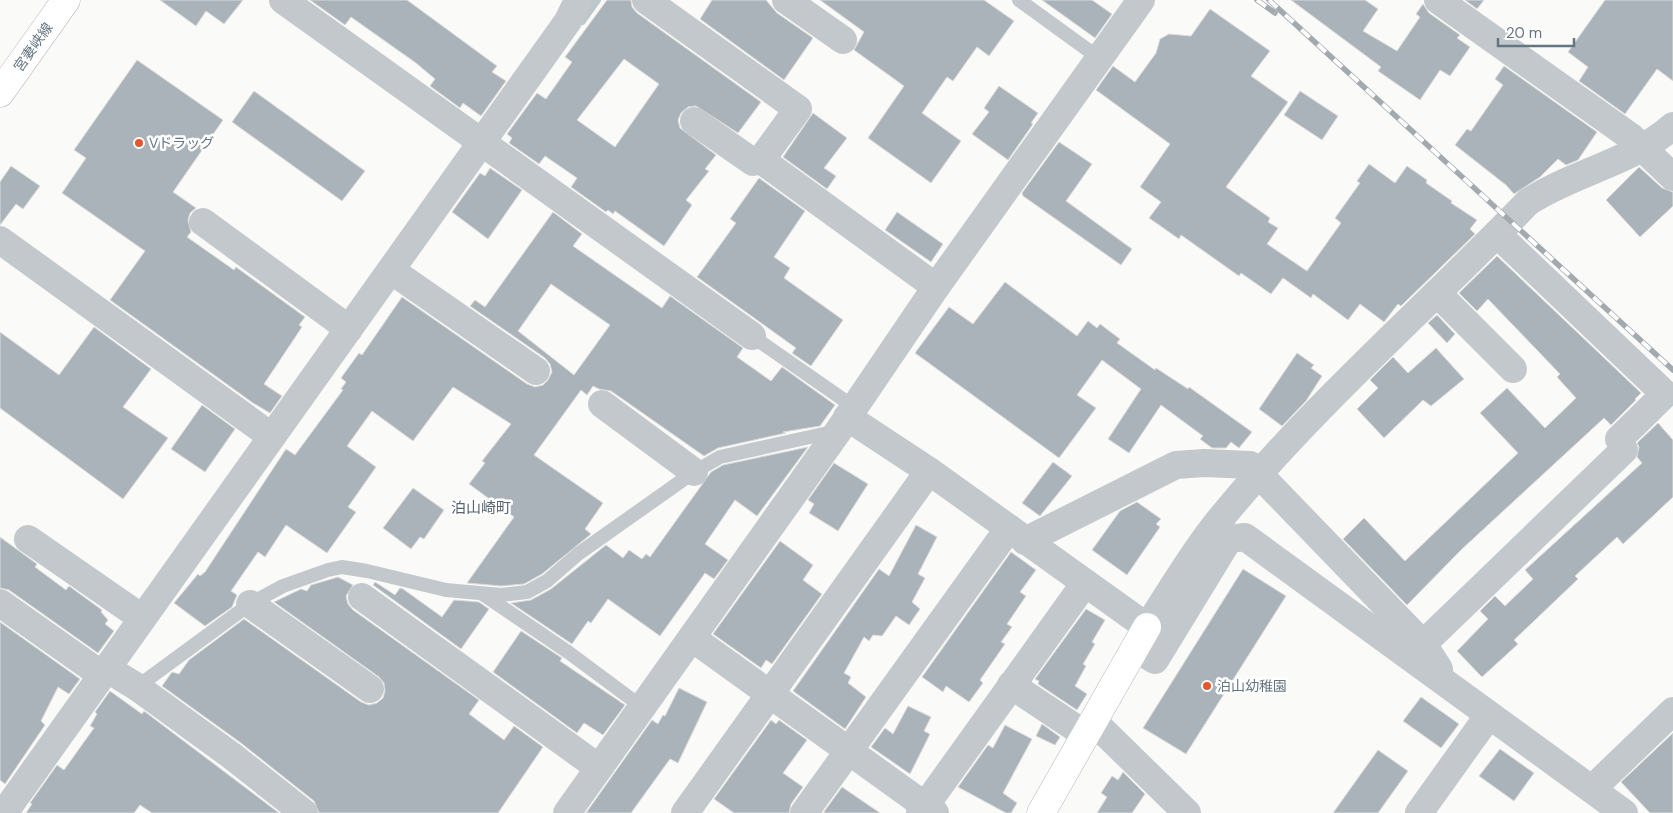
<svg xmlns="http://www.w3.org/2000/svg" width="1673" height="813" viewBox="0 0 1673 813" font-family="'DM Sans','Noto Sans JP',sans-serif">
	<rect width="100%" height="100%" fill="#fafaf8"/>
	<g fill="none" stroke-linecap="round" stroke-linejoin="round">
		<path stroke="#bbc7cb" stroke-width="8" d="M582 21 597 0"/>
	</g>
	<g fill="#aab3b9" stroke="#dcdcda" fill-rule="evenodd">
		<path d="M160 0H243L224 24 206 11 196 26Z"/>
		<path d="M310 0H407L497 66 492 72 506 81 481 116 463 103 460 108 430 86 435 79 416 63 351 17 345 25Z"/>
		<path d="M607 0H631L632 7 637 13 761 102 738 133 696 106 688 107 681 113 678 120 680 128 716 155 705 169 709 171 686 200 692 205 664 246 615 211 613 214 608 210 606 212 571 187 577 178 545 156 539 164 509 143 512 138 507 134 537 93 546 99 572 62 565 57ZM624 59 659 84 615 147 577 120Z"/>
		<path d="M712 0H766L777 13 813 38 784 80 700 19Z"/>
		<path d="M820 0H984L1014 21 989 56 977 47 953 81 947 77 922 113 961 141 931 183 868 138 904 86 854 50 864 32Z"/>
		<path d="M1042 0H1092L1112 14 1095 38Z"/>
		<path d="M1291 0H1365L1378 9 1363 31 1397 51 1420 17 1416 14 1423 4 1429 13 1460 35 1457 38 1470 47 1450 76 1440 70 1420 100 1378 71 1381 67Z"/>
		<path d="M1465 0H1484L1477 9Z"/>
		<path d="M1605 0H1673V81L1657 69 1625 114 1579 81 1588 67 1568 52Z"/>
		<path d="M1210 9 1270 51 1251 76 1288 102 1226 187 1270 218 1268 222 1278 228 1267 244 1307 271 1341 223 1335 218 1360 183 1357 181 1369 164 1395 183 1407 166 1427 180 1426 183 1452 201 1451 203 1477 220 1470 229 1475 234 1401 306 1398 304 1384 322 1360 304 1348 320 1313 294 1311 298 1283 278 1271 294 1241 273 1239 276 1181 235 1179 239 1149 218 1161 202 1140 187 1170 144 1096 90 1113 66 1135 82 1156 53 1160 39 1169 34 1191 36Z"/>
		<path d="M137 60 223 120 173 192 196 208 190 213 188 220 191 232 187 237 234 270 236 267 305 317 299 325 302 327 264 384 282 396 270 413 253 403 110 300 145 251 62 193 86 158 74 150Z"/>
		<path d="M1504 66 1597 132 1578 160 1566 165 1558 159 1540 177 1514 194 1506 185 1455 145 1467 129 1471 131 1503 85 1495 79Z"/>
		<path d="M999 86 1038 113 1031 123 1033 124 1008 160 972 134 989 112 984 108Z"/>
		<path d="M254 91 365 171 342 201 232 122Z"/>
		<path d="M1300 91 1338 116 1322 140 1284 115Z"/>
		<path d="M813 113 847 138 824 168 836 176 827 189 783 157Z"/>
		<path d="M1059 142 1092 164 1066 201 1132 249 1121 265 1023 196 1022 193Z"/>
		<path d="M11 166 40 186 23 209 16 204 0 225V182Z"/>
		<path d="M1639 167 1662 188 1673 192V206L1640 237 1606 200Z"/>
		<path d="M490 168 522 190 488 239 452 212 480 173 485 176Z"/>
		<path d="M759 178 805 211 774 257 790 268 784 278 843 320 811 366 792 353 796 348 697 277 736 223 730 219Z"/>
		<path d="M553 212 582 234 573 246 662 308 670 296 743 348 737 357 771 381 782 367 835 405 820 426 783 432 786 433 718 448 704 456 611 391 599 389 593 386 587 395 581 390 534 455 603 503 585 529 591 534 542 574 524 584 501 586 467 583 514 517 469 484 485 463 482 461 511 424 453 387 413 441 372 411 347 446 376 467 348 507 356 512 327 553 286 525 265 557 258 552 231 591 237 595 232 607 205 626 174 603 198 574 200 576 205 572 286 449 295 455 343 390 341 389 346 382 341 378 359 353 362 355 402 297 527 384 535 387 543 385 548 380 552 372 550 364 545 358 470 306 475 300 485 307ZM551 284 610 325 574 375 518 331Z"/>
		<path d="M897 212 943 244 931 262 885 230Z"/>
		<path d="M1497 256 1641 393 1635 399 1636 400 1611 425 1604 418 1462 549 1407 605 1343 539 1364 518 1405 561 1518 453 1480 413 1507 388 1545 428 1576 398 1557 377 1560 374 1488 299 1477 311 1459 293Z"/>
		<path d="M1005 282 1077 336 1088 321 1097 328 1100 324 1120 339 1117 343 1155 370 1156 368 1188 389 1189 387 1252 432 1239 448 1231 442 1226 448H1212L1200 439 1203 436 1161 405 1129 453 1108 439 1141 389 1102 360 1077 395 1096 408 1059 458 915 353 949 307 973 324Z"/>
		<path d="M1437 315 1455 334 1447 343 1428 323Z"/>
		<path d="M94 327 151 369 123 407 168 438 123 499 0 408V332L59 375Z"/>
		<path d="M1436 348 1464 379 1431 406 1423 400 1384 438 1357 409 1378 388 1370 380 1393 357 1408 373Z"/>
		<path d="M1297 353 1314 365 1311 368 1322 376 1306 401 1282 426 1259 409Z"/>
		<path d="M202 405 235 429 205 472 171 449Z"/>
		<path d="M1658 423 1673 440V497L1623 544 1617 537 1575 576 1578 579 1514 640 1518 644 1482 677 1457 651 1488 619 1480 611 1495 596 1505 606 1533 579 1525 570 1642 463 1637 457 1639 447 1637 443Z"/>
		<path d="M808 447 757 516 735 500 705 544 728 560 714 579 705 573 660 636 608 599 591 623 588 621 572 644 511 603 531 600 551 589 606 545 623 558 629 550 642 559 646 554 650 557 711 472 723 465Z"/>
		<path d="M1053 462 1072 476 1040 516 1022 503Z"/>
		<path d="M834 463 868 484 838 531 809 513 814 504 808 500Z"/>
		<path d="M413 488 444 510 424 539 420 537 411 549 383 528Z"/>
		<path d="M1137 502 1161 519 1156 524 1160 527 1127 575 1092 550 1120 511Z"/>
		<path d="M916 525 937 537 918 574 925 578 912 602 920 609 909 625 896 616 882 636 873 635 869 641 864 637 844 673 851 677 848 683 866 697 845 729 793 691 879 569 889 576Z"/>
		<path d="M0 537 37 564 35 567 66 590 69 586 102 610 101 612 108 620 105 624 114 631 98 653 9 590 0 588Z"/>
		<path d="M780 541 813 565 803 580 822 594 772 664 766 660 761 668 713 634Z"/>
		<path d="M1011 552 1036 570 1020 592 1026 596 1007 624 1012 627 1001 642 1005 644 980 680 983 683 969 702 946 686 943 692 922 677Z"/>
		<path d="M1243 569 1286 596 1186 754 1143 728Z"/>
		<path d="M338 577 353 585 346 596 348 604 353 610 479 700 469 714 504 740 514 726 543 747 498 813H319L314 801 241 743 162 686 172 672 179 674 189 660 244 619 361 702 369 705 377 703 383 698 385 691 384 683 379 677 274 602 301 589 307 591 311 585Z"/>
		<path d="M375 582 395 595 400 588 403 589 442 617 454 600 479 602 489 609 461 649 373 585Z"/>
		<path d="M1086 609 1105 620 1092 642 1095 644 1083 664 1086 666 1075 686 1087 694 1077 710 1038 684 1039 681 1035 679Z"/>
		<path d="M0 622 80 679 69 694 58 687 41 721 45 725 5 784 0 780Z"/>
		<path d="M521 631 562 658 560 661 625 705 603 735 584 723 577 733 493 672Z"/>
		<path d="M679 688 707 702 678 763 670 759 631 813H586L652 720 658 724 663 715 665 716Z"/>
		<path d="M110 691 142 714 144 711 279 813H152L140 805 134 813H26L32 804 30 803 57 765 64 770 94 728 90 726 97 714 95 712Z"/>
		<path d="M1421 697 1459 724 1441 748 1403 721Z"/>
		<path d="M908 706 931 717 924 731 930 734 910 774 871 747 885 728 893 734Z"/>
		<path d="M771 720 776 724 779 720 807 740 783 773 803 787 791 804 789 813H734L714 799Z"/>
		<path d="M1042 724 1060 737 1055 745 1036 736Z"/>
		<path d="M1005 725 1032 739 1003 793 1017 803 1011 813H1006L958 787 988 745 993 748Z"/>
		<path d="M1673 733V813H1650L1621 782Z"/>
		<path d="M1500 749 1534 773 1514 801 1479 776Z"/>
		<path d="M1378 750 1408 771 1378 813H1333Z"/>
		<path d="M1123 772 1145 794 1132 813H1097L1107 797 1101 793 1112 776 1118 780Z"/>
		<path d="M842 787 880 813H823Z"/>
	</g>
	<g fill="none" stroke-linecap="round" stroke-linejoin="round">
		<defs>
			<path id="secondary" d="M1041 813 1147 627"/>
			<path id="primary" d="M0 93 66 0"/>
		</defs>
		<use href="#secondary" stroke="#b3babf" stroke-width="29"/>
		<use href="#primary" stroke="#b5babe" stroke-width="29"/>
		<g stroke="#c3c8cc" stroke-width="14">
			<path d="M1019 0 1099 58"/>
			<path d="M752 336 854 407"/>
			<path d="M484 595 568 652 642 707"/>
			<path d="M137 687 250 604 283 586 328 570 342 567 367 571 446 590 501 595 527 592 547 581 578 554 694 472 720 457 837 431"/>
		</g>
		<g stroke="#c3c8cc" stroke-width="28">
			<path d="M283 0 752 336"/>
			<path d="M646 0 798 109 761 160 753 162 694 121"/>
			<path d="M786 0 843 40"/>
			<path d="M1438 0 1631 137 1673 177"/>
			<path d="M761 160 936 287"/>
			<path d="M203 222 349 329"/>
			<path d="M1497 234 1665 394 1619 439"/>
			<path d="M0 240 271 436"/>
			<path d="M392 271 536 371"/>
			<path d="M1437 293 1513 369"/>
			<path d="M602 404 694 472"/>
			<path d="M847 417 929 471 1147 627C1170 593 1191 555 1217 523 1311 407 1425 309 1528 202 1574 172 1631 163 1673 126"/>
			<path d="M28 539 142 618"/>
			<path d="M1025 541 1176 465 1204 463 1250 465 1423 644 1439 669"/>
			<path d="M362 597 599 768"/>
			<path d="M0 603 102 675"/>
			<path d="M250 604 370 689"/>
			<path d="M692 638 935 813"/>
			<path d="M1423 644 1624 450"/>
			<path d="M1135 648 1155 660 1229 539 1245 537 1624 813"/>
			<path d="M106 668 137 687 232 756 304 813"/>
			<path d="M1011 685 1086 735"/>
			<path d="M1093 721 1187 813"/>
			<path d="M1592 789 1673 711"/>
			<path d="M4 813C192 549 380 285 568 21L578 0"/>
			<path d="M567 813 839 430 936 287 1141 0"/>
			<path d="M685 813 929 471"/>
			<path d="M804 813 1009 528"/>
			<path d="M920 813 1085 583"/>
			<path d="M1419 813 1489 715"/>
		</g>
		<use href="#secondary" stroke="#fff" stroke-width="28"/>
		<use href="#primary" stroke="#fff" stroke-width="28"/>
		<defs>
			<g id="rail">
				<path d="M1257 0 1275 13"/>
				<path d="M1269 0 1673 370"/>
			</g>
		</defs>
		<use href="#rail" stroke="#a2aab0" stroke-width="5.5"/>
		<use href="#rail" stroke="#fff" stroke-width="4" stroke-dasharray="11" stroke-linecap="butt"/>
	</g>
	<g fill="#e4572e" stroke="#fff" stroke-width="2">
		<circle cx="139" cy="143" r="5"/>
		<circle cx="1207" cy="686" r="5"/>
	</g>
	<g text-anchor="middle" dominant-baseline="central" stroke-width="5" stroke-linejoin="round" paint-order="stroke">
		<g font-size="14" fill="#657683" stroke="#fff">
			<text transform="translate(33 47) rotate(-55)">宮妻峡線</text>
		</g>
		<g font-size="14" fill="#657683" stroke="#fff" text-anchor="start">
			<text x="149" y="143">Vドラッグ</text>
			<text x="1217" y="686">泊山幼稚園</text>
		</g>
		<g font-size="15" fill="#57646e" stroke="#fff">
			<text x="481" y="508">泊山崎町</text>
		</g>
	</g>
	<path d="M1498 38v8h76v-8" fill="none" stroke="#657683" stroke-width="2.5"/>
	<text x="1506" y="38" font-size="15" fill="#657683" stroke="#ffffff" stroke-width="4" paint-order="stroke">20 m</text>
</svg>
